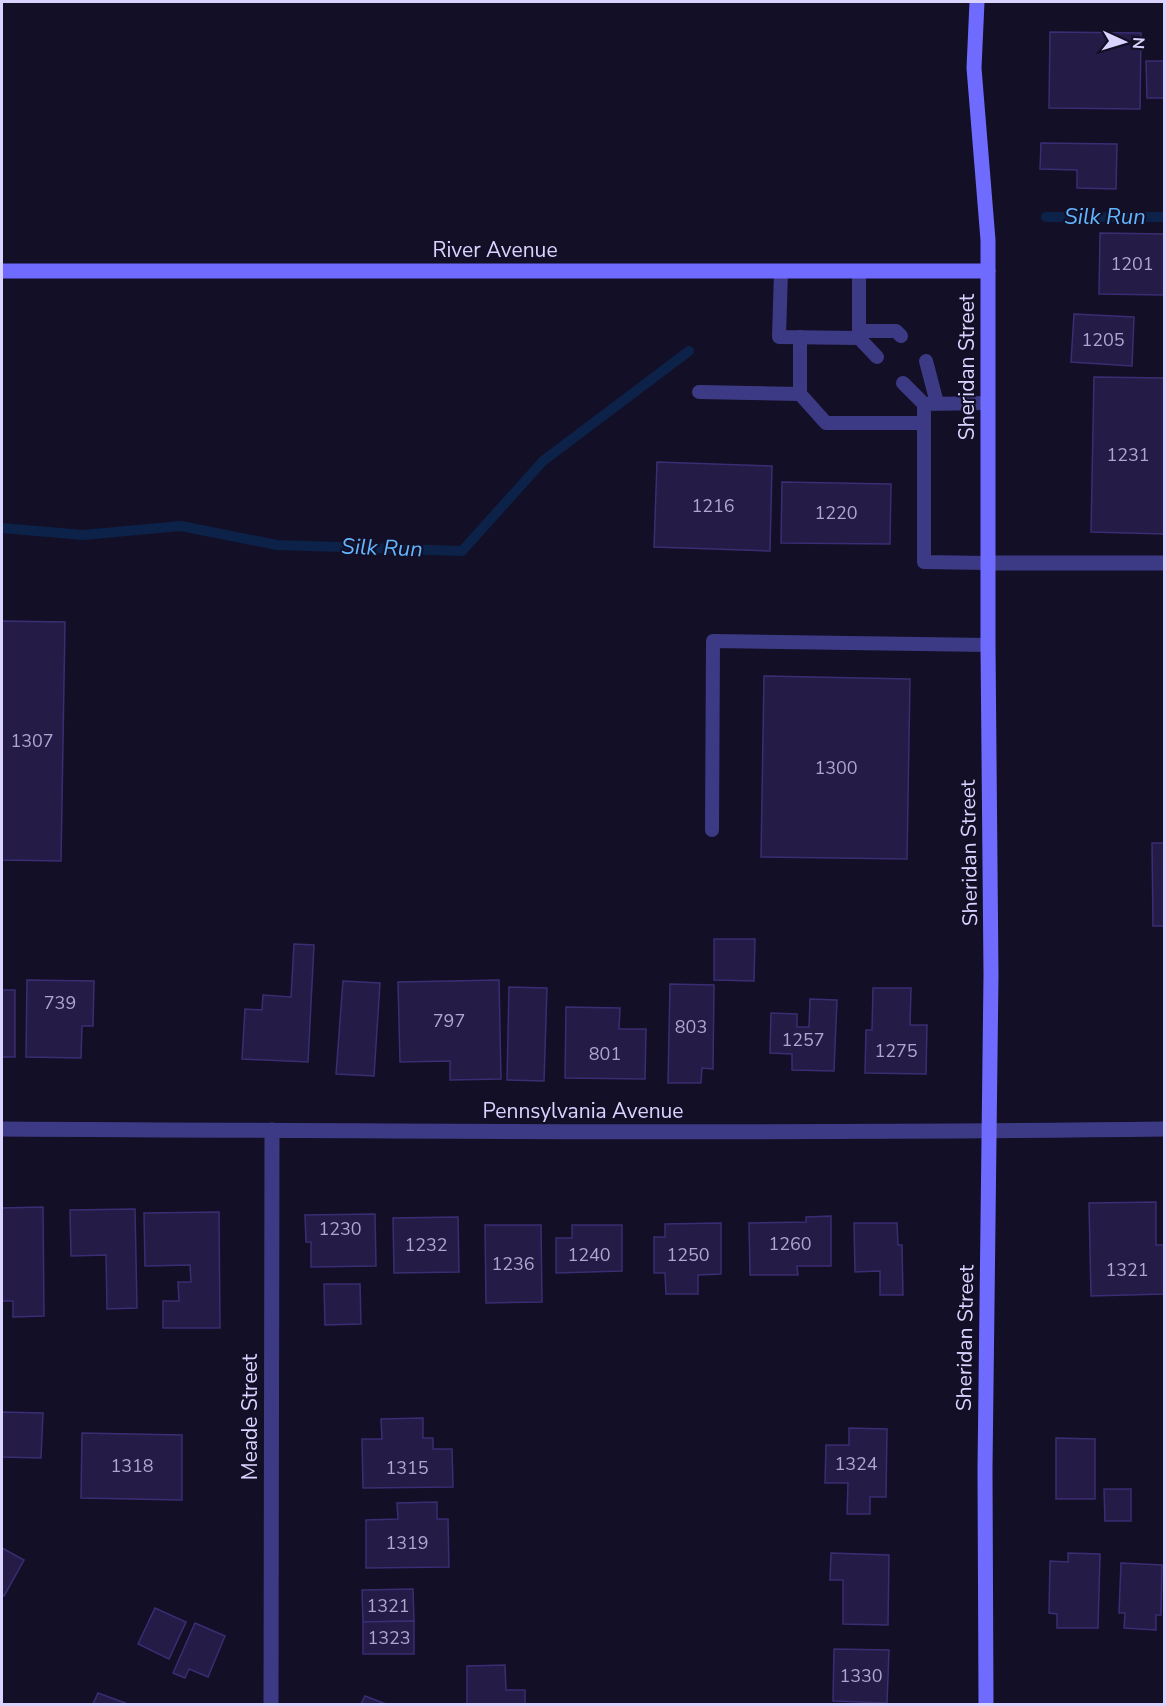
<svg xmlns="http://www.w3.org/2000/svg" width="1166" height="1706" viewBox="0 0 1166 1706" font-family="'Nunito Sans',sans-serif">
	<rect width="100%" height="100%" fill="#130f26"/>
	<g fill="none" stroke-linecap="round" stroke-linejoin="round">
		<g stroke="#0c2248" stroke-width="10">
			<path d="M1046 217H1164"/>
			<path d="M2 528 83 535 181 526 277 545 462 551 543 461 689 351"/>
		</g>
	</g>
	<g fill="#241b47" stroke="#3b2d73" stroke-width="1.5">
		<path d="M1050 32 1141 33 1140 109 1049 108Z"/>
		<path d="M1146 61H1164V98H1147Z"/>
		<path d="M1041 143 1117 144 1116 189 1077 188V170L1040 169Z"/>
		<path d="M1100 233 1164 234V295L1099 294Z"/>
		<path d="M1074 314 1134 317 1132 366 1071 362Z"/>
		<path d="M1094 377 1164 378V534L1091 532Z"/>
		<path d="M657 462 772 466 770 551 654 547Z"/>
		<path d="M782 482 891 484 890 544 781 543Z"/>
		<path d="M2 621 65 622 61 861 2 860Z"/>
		<path d="M764 676 910 679 907 859 761 857Z"/>
		<path d="M1152 843H1164V926H1153Z"/>
		<path d="M714 939H755L754 981 714 980Z"/>
		<path d="M294 944 314 945 308 1062 242 1059 245 1009 262 1010 263 995 291 997Z"/>
		<path d="M27 980 94 981 93 1026H82L81 1058 26 1057Z"/>
		<path d="M499 980 501 1079 450 1080V1061L400 1062 398 982Z"/>
		<path d="M343 981 380 983 374 1076 336 1074Z"/>
		<path d="M670 984 714 985 713 1069 702 1068 701 1083H668Z"/>
		<path d="M509 987 547 988 544 1081 507 1080Z"/>
		<path d="M873 988H911L910 1025H927L926 1074 865 1073 866 1030H872Z"/>
		<rect x="2" y="990" width="13" height="67"/>
		<path d="M810 999 837 1000 834 1071 792 1070V1054L770 1053 771 1013 797 1014V1027H809Z"/>
		<path d="M566 1007 620 1008 619 1029H646L645 1079 565 1078Z"/>
		<path d="M1156 1202V1245H1164V1294L1091 1296 1089 1203Z"/>
		<path d="M43 1207 44 1316 13 1317V1301H2V1208Z"/>
		<path d="M135 1209 137 1308 107 1309 106 1255 71 1256 70 1210Z"/>
		<path d="M219 1212 220 1328H163V1301H179L178 1282H191L190 1265 145 1266 144 1213Z"/>
		<path d="M375 1214 376 1266 311 1267V1242H306L305 1215Z"/>
		<path d="M831 1216V1266H797L798 1275H750L749 1223 806 1222V1217Z"/>
		<path d="M458 1217 459 1272 394 1273 393 1218Z"/>
		<path d="M721 1223V1274L698 1275V1294H666L665 1273H654V1237H665V1224Z"/>
		<path d="M854 1223H897L898 1245H902L903 1295H880V1271L855 1272Z"/>
		<path d="M485 1225H541L542 1302 486 1303Z"/>
		<path d="M572 1225H622V1271L556 1273V1238H572Z"/>
		<path d="M324 1284H360L361 1324 325 1325Z"/>
		<path d="M2 1412 43 1413 41 1458 2 1457Z"/>
		<path d="M423 1418V1438H433V1449H452L453 1487 363 1488 362 1439H382L381 1419Z"/>
		<path d="M849 1428 887 1429 886 1497H870V1514H847L848 1483H825L826 1445H849Z"/>
		<path d="M82 1433 182 1435V1500L81 1498Z"/>
		<path d="M1056 1438 1095 1439V1499H1056Z"/>
		<path d="M1104 1489H1131V1521H1105Z"/>
		<path d="M437 1502V1519H448L449 1567 366 1568V1520L398 1519 397 1503Z"/>
		<path d="M2 1548 24 1560 4 1596 2 1595Z"/>
		<path d="M831 1553 889 1555 888 1625 843 1624V1580H830Z"/>
		<path d="M1068 1553 1100 1554 1098 1628H1057V1614L1049 1613 1050 1561 1068 1562Z"/>
		<path d="M1121 1563 1162 1565 1161 1615H1156V1630L1124 1628 1125 1613H1119Z"/>
		<path d="M413 1589 414 1621 363 1622 362 1590Z"/>
		<path d="M155 1608 186 1622 169 1659 138 1644Z"/>
		<path d="M414 1621V1654H363V1622Z"/>
		<path d="M195 1623 225 1636 208 1677 189 1669 185 1678 173 1673Z"/>
		<path d="M834 1649 889 1650 887 1703 833 1701Z"/>
		<path d="M505 1665 506 1690H525V1704H467V1666Z"/>
		<path d="M98 1693 128 1704H93Z"/>
		<path d="M365 1696 386 1704H361Z"/>
	</g>
	<g fill="none" stroke-linecap="round" stroke-linejoin="round">
		<g stroke="#3d3a85" stroke-width="14">
			<path d="M781 271 779 337 859 338V271"/>
			<path d="M859 331H896L901 336"/>
			<path d="M859 338 877 357"/>
			<path d="M926 361 937 403"/>
			<path d="M903 383 924 404"/>
			<path d="M699 392 800 394 826 423H924"/>
			<path d="M800 394V337"/>
			<path d="M987 563 924 562V404L988 403"/>
			<path d="M712 830 713 641 988 645"/>
		</g>
		<g stroke="#3d3a85" stroke-width="15">
			<path d="M987 563H1164"/>
			<path d="M2 1129C389 1131 777 1134 1164 1129"/>
			<path d="M271 1704 272 1130"/>
		</g>
		<g stroke="#6f6bff" stroke-width="15">
			<path d="M977 2 974 68 988 240V645L991 975 985 1469 986 1704"/>
			<path d="M2 271H988"/>
		</g>
	</g>
	<g text-anchor="middle" dominant-baseline="central" stroke-width="4.5" stroke-linejoin="round" paint-order="stroke">
		<g font-size="18" fill="#aca6d1">
			<text x="1132" y="264">1201</text>
			<text x="1103" y="340">1205</text>
			<text x="1128" y="455">1231</text>
			<text x="713" y="506">1216</text>
			<text x="836" y="513">1220</text>
			<text x="32" y="741">1307</text>
			<text x="836" y="768">1300</text>
			<text x="60" y="1003">739</text>
			<text x="449" y="1021">797</text>
			<text x="691" y="1027">803</text>
			<text x="803" y="1040">1257</text>
			<text x="896" y="1051">1275</text>
			<text x="605" y="1054">801</text>
			<text x="340" y="1229">1230</text>
			<text x="790" y="1244">1260</text>
			<text x="426" y="1245">1232</text>
			<text x="589" y="1255">1240</text>
			<text x="688" y="1255">1250</text>
			<text x="513" y="1264">1236</text>
			<text x="1127" y="1270">1321</text>
			<text x="856" y="1464">1324</text>
			<text x="132" y="1466">1318</text>
			<text x="407" y="1468">1315</text>
			<text x="407" y="1543">1319</text>
			<text x="388" y="1606">1321</text>
			<text x="389" y="1638">1323</text>
			<text x="861" y="1676">1330</text>
		</g>
		<g font-size="21" fill="#d9d4ff" stroke="#130f26">
			<text x="495" y="250">River Avenue</text>
			<text transform="translate(967 367) rotate(-90)">Sheridan Street</text>
			<text transform="translate(969 853) rotate(-91)">Sheridan Street</text>
			<text x="583" y="1111">Pennsylvania Avenue</text>
			<text transform="translate(965 1338) rotate(-89)">Sheridan Street</text>
			<text transform="translate(250 1417) rotate(-90)">Meade Street</text>
		</g>
		<g font-size="22" font-style="italic" fill="#62b6ff" stroke="#130f26">
			<text x="1105" y="217">Silk Run</text>
			<text transform="translate(382 548) rotate(2)">Silk Run</text>
		</g>
	</g>
	<rect width="1166" height="1706" fill="none" stroke="#d9d4ff" stroke-width="6"/>
	<g transform="translate(1124 42) rotate(94)" stroke="#130f26" stroke-width="4.5" paint-order="stroke">
	<path d="M0-4.5L10 22L0 15L-10 22Z" fill="#d9d4ff"/>
	<text y="-9" font-size="16" font-weight="bold" text-anchor="middle" fill="#d9d4ff">N</text>
	</g>
</svg>
